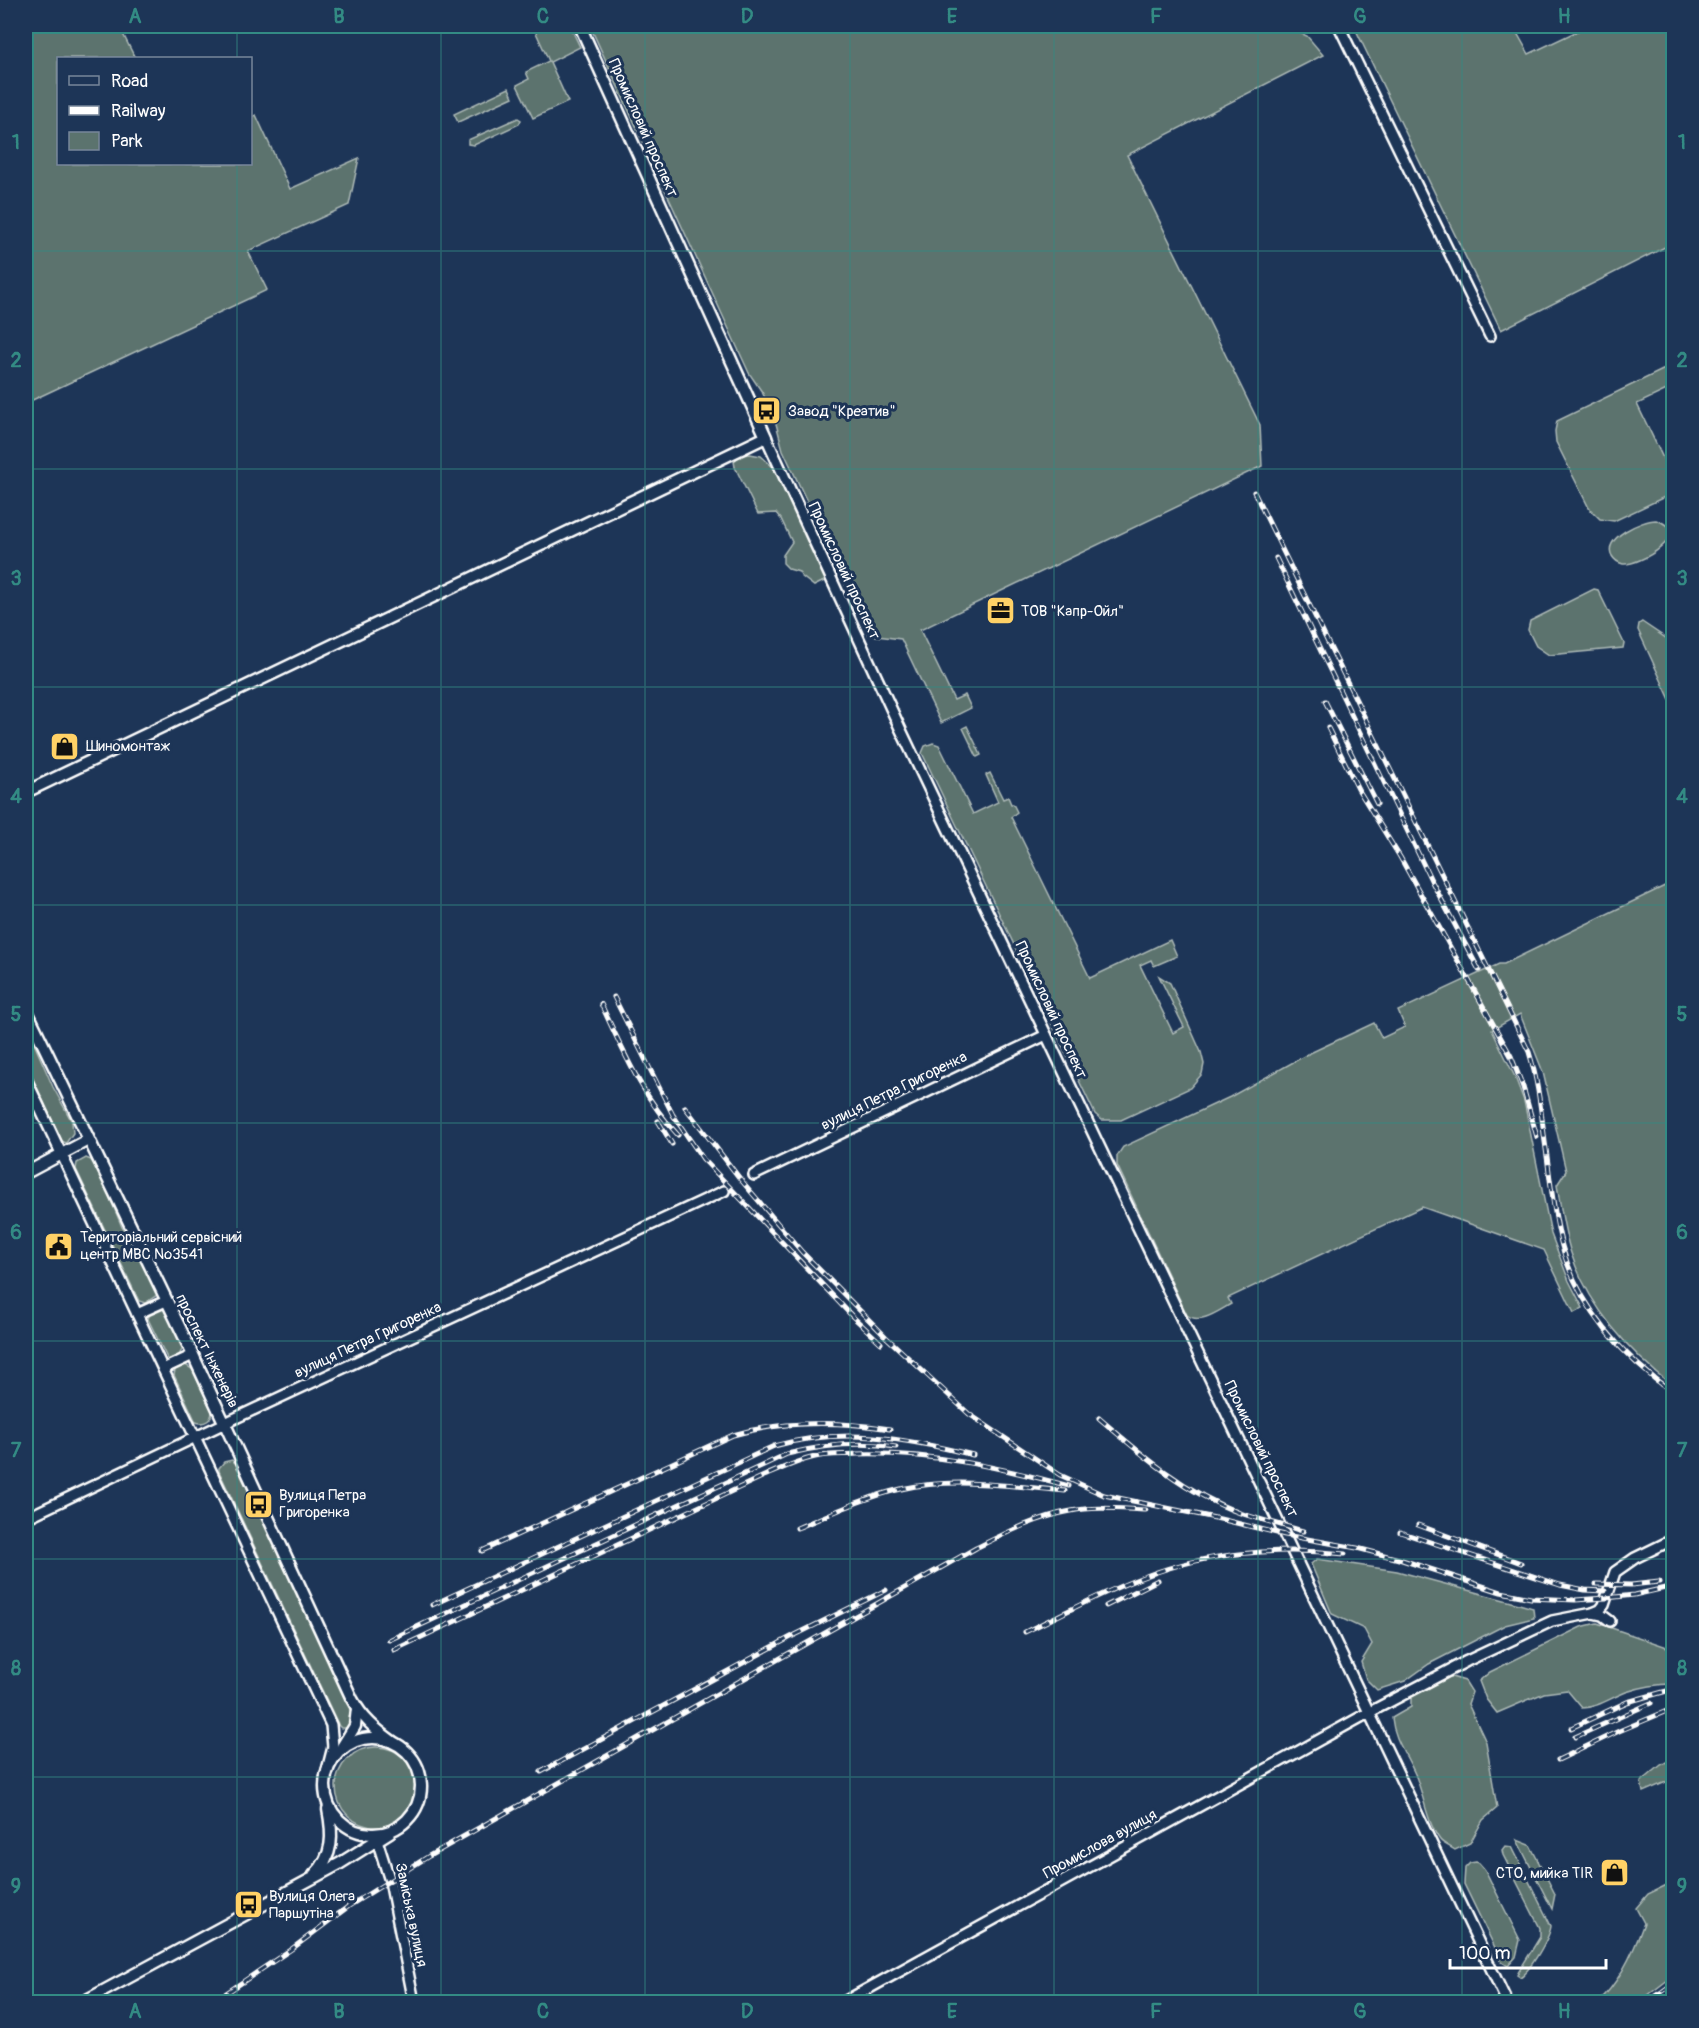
<svg xmlns="http://www.w3.org/2000/svg" width="1699" height="2028" viewBox="0 0 1699 2028" font-family="Pangolin,sans-serif">
	<rect width="100%" height="100%" fill="#1d3557"/>
	<filter id="ink" filterUnits="userSpaceOnUse"><feTurbulence type="fractalNoise" baseFrequency=".0167" numOctaves="2"/><feDisplacementMap in="SourceGraphic" scale="12" xChannelSelector="R" yChannelSelector="G"/><feConvolveMatrix kernelMatrix="1 2 1 2 8 2 1 2 1" color-interpolation-filters="sRGB"/></filter>
	<g filter="url(#ink)">
		<g fill="#5b736e" stroke="#adb9b6" stroke-width="1.5">
			<path d="M26 26H119L135 58H58V164H250L251 117 256 115 290 189 359 158 349 205 248 251 267 290 26 403Z"/>
			<path d="M533 26H570L580 47 550 62 568 102 533 118 517 85 529 79 526 72 549 61Z"/>
			<path d="M590 26H1283L1307 36 1323 55 1127 155 1260 425 1262 466 920 630 954 700 965 695 971 708 941 723 901 639 869 635 783 450 774 416 762 392 749 373Z"/>
			<path d="M1354 26H1513L1529 54 1588 26H1673V243L1501 330Z"/>
			<path d="M509 88 513 97 458 122 454 114Z"/>
			<path d="M518 118 521 120 519 124 474 145 468 144V140Z"/>
			<path d="M1673 365V387L1637 404 1673 479V493L1614 521 1600 519 1589 508 1556 442 1555 431 1557 421Z"/>
			<path d="M750 454 761 456 775 469 821 565 826 580 814 586 801 576 799 572 789 569 783 563V555L792 542 781 519 776 513 758 514 735 467 734 461 741 455Z"/>
			<path d="M1656 520C1696 533 1639 566 1623 564 1619 563 1615 561 1612 556 1602 538 1642 520 1656 520Z"/>
			<path d="M1594 589 1598 590 1624 643 1623 648 1549 655 1536 646 1528 630 1530 621Z"/>
			<path d="M1642 622 1673 643V706L1638 630 1639 624Z"/>
			<path d="M967 726 981 755 977 757 963 728Z"/>
			<path d="M933 743 939 745 941 749 973 814 998 802 986 775 990 773 1003 799 1008 797 1011 804H1013L1017 812 1011 817 1090 978 1170 940 1177 956 1154 966 1151 960 1140 965 1173 1033 1184 1027 1159 976 1170 983 1201 1052 1204 1064 1202 1074 1190 1088 1121 1120H1102L1095 1114 924 757 922 753 925 746Z"/>
			<path d="M1673 882V1386C1630 1353 1588 1306 1571 1253 1564 1231 1561 1208 1557 1185L1566 1171 1543 1072 1520 1014 1492 1030 1515 1077 1524 1101 1551 1234 1569 1281 1583 1308 1574 1313 1544 1250 1422 1207 1228 1298 1231 1304C1218 1311 1200 1325 1187 1315L1117 1165V1156L1123 1147 1230 1097 1308 1054 1374 1023 1382 1038 1405 1027 1398 1011 1499 964H1504Z"/>
			<path d="M26 1025 53 1087 72 1122 73 1133 66 1143 62 1141 26 1064Z"/>
			<path d="M86 1158 91 1160 100 1174 122 1227 140 1256 157 1291V1295L145 1303 139 1301 76 1169 77 1163Z"/>
			<path d="M161 1307 164 1308 183 1348 179 1355 168 1360 148 1319 150 1313Z"/>
			<path d="M184 1364 192 1369 212 1411C212 1420 205 1425 196 1422L174 1375 175 1370Z"/>
			<path d="M232 1460 235 1463 353 1709 351 1723 346 1728H341L339 1726 219 1471V1468L224 1462Z"/>
			<path d="M1317 1559 1397 1571 1519 1604 1533 1608 1534 1618 1505 1625 1429 1664 1405 1681 1377 1690 1366 1679 1361 1662 1372 1644 1364 1629 1332 1614 1311 1564Z"/>
			<path d="M1597 1623 1673 1649V1684C1658 1684 1641 1687 1626 1692 1610 1698 1599 1707 1582 1708L1567 1690 1544 1693 1497 1713 1486 1699 1479 1681 1490 1672 1581 1627Z"/>
			<path d="M1448 1676 1465 1681 1472 1692 1468 1704 1486 1742 1497 1808 1483 1820 1470 1843 1455 1850C1451 1847 1443 1844 1440 1840 1426 1821 1424 1795 1415 1774 1407 1755 1394 1740 1392 1718L1411 1707V1696Z"/>
			<circle cx="376" cy="1787" r="40"/>
			<path d="M1673 1758V1779L1643 1792 1641 1782 1661 1765Z"/>
			<path d="M1517 1840 1530 1845 1555 1894 1552 1909Z"/>
			<path d="M1505 1846 1512 1847 1551 1926C1550 1937 1530 1971 1520 1977L1517 1975 1519 1971 1540 1937V1928L1503 1855 1502 1850Z"/>
			<path d="M1476 1862 1479 1863 1485 1870 1520 1940 1516 1957 1508 1966 1502 1962 1464 1884 1465 1868 1470 1863Z"/>
			<path d="M1673 1882V1976L1639 2002H1598C1620 1982 1634 1951 1644 1923L1636 1908 1648 1894Z"/>
		</g>
		<g fill="none" stroke-linecap="round" stroke-linejoin="round">
			<defs>
				<g id="minor">
					<path d="M1339 26 1490 336"/>
					<path d="M766 437 900 728 1507 2002"/>
					<path d="M26 1079 331 1725 333 1747 326 1774"/>
					<path d="M754 1175 1046 1035"/>
					<path d="M137 1314 166 1301"/>
					<path d="M163 1369 193 1355"/>
					<path d="M26 1518 225 1423 724 1191"/>
					<path d="M1593 1613 1602 1615 1610 1621"/>
					<path d="M373 1835 377 1840 390 1881 414 2002"/>
					<path d="M844 2002 1370 1712 1467 1661 1552 1621 1593 1613 1600 1610 1604 1605 1615 1572 1635 1558 1674 1539"/>
				</g>
				<g id="tertiary">
					<path d="M26 792 766 437 580 26"/>
					<path d="M26 1009 193 1355 352 1699C362 1718 376 1730 393 1742"/>
					<path d="M26 1173 88 1140"/>
					<circle cx="373" cy="1786" r="48"/>
					<path d="M342 1747 355 1726 357 1709"/>
					<path d="M314 1875C334 1856 333 1834 328 1809"/>
					<path d="M83 2002 339 1864 390 1832"/>
				</g>
			</defs>
			<use href="#minor" stroke="#fff" stroke-width="14"/>
			<use href="#tertiary" stroke="#fff" stroke-width="15"/>
			<use href="#minor" stroke="#1d3557" stroke-width="9"/>
			<use href="#tertiary" stroke="#1d3557" stroke-width="10"/>
			<defs>
				<g id="rail">
					<path d="M1254 492 1529 1052C1538 1081 1541 1111 1545 1142 1550 1176 1553 1212 1562 1246 1577 1305 1624 1359 1674 1393"/>
					<path d="M1276 558 1431 880 1479 970"/>
					<path d="M1325 701 1377 804"/>
					<path d="M1328 728 1358 789 1400 857 1511 1056 1523 1087 1537 1137"/>
					<path d="M614 997 673 1115 703 1159 852 1316 881 1343"/>
					<path d="M601 1004C623 1050 642 1097 678 1135"/>
					<path d="M685 1107 741 1180 802 1252 886 1337 969 1414 1060 1475 1104 1495 1220 1519 1285 1535 1357 1548 1399 1559 1501 1592 1531 1598 1575 1600 1606 1598 1634 1595 1674 1586"/>
					<path d="M658 1121 672 1144"/>
					<path d="M1099 1418C1142 1455 1186 1493 1240 1513 1261 1520 1282 1525 1303 1531"/>
					<path d="M1418 1525 1521 1563"/>
					<path d="M797 1528C831 1514 865 1497 901 1489 954 1477 1011 1486 1065 1491"/>
					<path d="M1400 1532 1560 1585 1585 1590 1605 1591"/>
					<path d="M482 1551 733 1435C785 1420 837 1421 890 1429"/>
					<path d="M1596 1584 1631 1585 1659 1582"/>
					<path d="M432 1605 774 1446C843 1427 904 1438 973 1455"/>
					<path d="M1106 1606 1158 1580"/>
					<path d="M1025 1632C1065 1613 1104 1591 1146 1576 1208 1552 1280 1547 1345 1554"/>
					<path d="M389 1640 787 1454C823 1445 859 1441 896 1447"/>
					<path d="M394 1650 764 1476C781 1469 797 1461 815 1457 829 1454 843 1455 857 1454 929 1452 1000 1467 1069 1486"/>
					<path d="M1571 1728 1627 1702 1674 1689"/>
					<path d="M1575 1737 1651 1703"/>
					<path d="M1558 1760 1619 1731 1674 1708"/>
					<path d="M541 1772 791 1637 886 1590"/>
					<path d="M213 2002 293 1948 349 1906 429 1856 976 1548C1006 1533 1037 1517 1071 1511 1095 1506 1121 1509 1146 1510"/>
					<path d="M1648 2002 1674 1983"/>
				</g>
			</defs>
			<use href="#rail" stroke="#fff" stroke-width="5"/>
			<use href="#rail" stroke="#1d3557" stroke-width="3" stroke-dasharray="9" stroke-linecap="butt"/>
		</g>
	</g>
	<path fill="none" stroke="#338b84" stroke-width="1.5" stroke-opacity="0.55" d="M237 26V58M441 26V2002M645 26V2002M850 26V2002M1054 26V2002M1258 26V2002M1462 26V2002M237 164V2002M26 251H1674M26 469H1674M26 687H1674M26 905H1674M26 1123H1674M26 1341H1674M26 1559H1674M26 1777H1674"/>
	<defs>
		<symbol id="bus-square" viewBox="-11 -11 22 22"><rect x="-9" y="-9" width="18" height="18" rx="4" fill="#ffd166" stroke="#1d3557"/><path d="M-5-6H5V4H4V6H2V4H-2V6H-4V4H-5ZM-3.5-4V0h7V-4ZM-3.5 1.2v1.5H-2V1.2ZM2 1.2v1.5H3.5V1.2Z" fill="#111"/></symbol>
		<symbol id="office-square" viewBox="-11 -11 22 22"><rect x="-9" y="-9" width="18" height="18" rx="4" fill="#ffd166" stroke="#1d3557"/><path d="M-6-3h4V-5.5h4V-3h4V5H-6ZM-1-4.5V-3h2v-1.5ZM-6 0V1H6V0Z" fill="#111"/></symbol>
		<symbol id="shop-square" viewBox="-11 -11 22 22"><rect x="-9" y="-9" width="18" height="18" rx="4" fill="#ffd166" stroke="#1d3557"/><path d="M-5-2.5h2.3a2.7 3.5 0 0 1 5.4 0H5L5.5 6h-11ZM-1.5-2.5h3a1.5 2.3 0 0 0-3 0Z" fill="#111"/></symbol>
		<symbol id="civic-square" viewBox="-11 -11 22 22"><rect x="-9" y="-9" width="18" height="18" rx="4" fill="#ffd166" stroke="#1d3557"/><path d="M-.6-6.5H3V-4.5H.6V-3L4-1V1h2V6H-6V1h2V-1L-.6-3ZM-1.2 2.5V6h2.4V2.5Z" fill="#111"/></symbol>
	</defs>
	<g fill-rule="evenodd">
		<use href="#bus-square" x="750" y="394" width="33" height="33"/>
		<use href="#office-square" x="984" y="594" width="33" height="33"/>
		<use href="#shop-square" x="48" y="730" width="33" height="33"/>
		<use href="#civic-square" x="42" y="1230" width="33" height="33"/>
		<use href="#bus-square" x="242" y="1488" width="33" height="33"/>
		<use href="#shop-square" x="1598" y="1856" width="33" height="33"/>
		<use href="#bus-square" x="232" y="1888" width="33" height="33"/>
	</g>
	<g text-anchor="middle" dominant-baseline="central" stroke-width="6" stroke-linejoin="round" paint-order="stroke">
		<g font-size="15" fill="#fff" stroke="#1d3557">
			<text transform="translate(643 128) rotate(66)">Промисловий проспект</text>
			<text transform="translate(844 571) rotate(65)">Промисловий проспект</text>
			<text transform="translate(1051 1010) rotate(65)">Промисловий проспект</text>
			<text transform="translate(894 1091) rotate(-26)">вулиця Петра Григоренка</text>
			<text transform="translate(368 1340) rotate(-25)">вулиця Петра Григоренка</text>
			<text transform="translate(207 1351) rotate(64)">проспект Інженерів</text>
			<text transform="translate(1261 1449) rotate(64)">Промисловий проспект</text>
			<text transform="translate(1100 1844) rotate(-29)">Промислова вулиця</text>
			<text transform="translate(411 1915) rotate(78)">Заміська вулиця</text>
		</g>
		<g font-size="15" fill="#fff" stroke="#1d3557" text-anchor="start">
			<text x="788" y="411">Завод "Креатив"</text>
			<text x="1021" y="611">ТОВ "Капр-Ойл"</text>
			<text x="86" y="746">Шиномонтаж</text>
			<text x="80" y="1237">Територіальний сервісний<tspan x="80" dy="17">центр МВС №3541</tspan></text>
			<text x="279" y="1495">Вулиця Петра<tspan x="279" dy="17">Григоренка</tspan></text>
			<text x="1593" y="1873" text-anchor="end">СТО, мийка TIR</text>
			<text x="269" y="1896">Вулиця Олега<tspan x="269" dy="17">Паршутіна</tspan></text>
		</g>
	</g>
	<rect width="1699" height="2028" fill="none" stroke="#1d3557" stroke-width="66"/>
	<rect x="57" y="57" width="195" height="108" fill="#1d3557" stroke="#77869a" stroke-width="1.5"/>
	<rect x="69" y="76" width="30" height="9" fill="#1d3557" stroke="#77869a" stroke-width="1.5"/>
	<text x="111" y="87" font-size="18" fill="#ffffff">Road</text>
	<rect x="69" y="106" width="30" height="9" fill="#ffffff" stroke="#77869a" stroke-width="1.5"/>
	<text x="111" y="117" font-size="18" fill="#ffffff">Railway</text>
	<rect x="69" y="132" width="30" height="18" fill="#5b736e" stroke="#77869a" stroke-width="1.5"/>
	<text x="111" y="147" font-size="18" fill="#ffffff">Park</text>
	<path d="M1450 1959v9h156v-9" fill="none" stroke="#ffffff" stroke-width="3"/>
	<text x="1459" y="1959" font-size="18" fill="#ffffff" stroke="#1d3557" stroke-width="4.5" paint-order="stroke">100 m</text>
	<rect x="33" y="33" width="1633" height="1962" fill="none" stroke="#338b84" stroke-width="2"/>
	<g font-size="20" text-anchor="middle" font-weight="bold" fill="#338b84">
		<text x="135" y="23">A</text>
		<text x="339" y="23">B</text>
		<text x="543" y="23">C</text>
		<text x="747" y="23">D</text>
		<text x="952" y="23">E</text>
		<text x="1156" y="23">F</text>
		<text x="1360" y="23">G</text>
		<text x="1564" y="23">H</text>
		<text x="16" y="149">1</text>
		<text x="1682" y="149">1</text>
		<text x="16" y="367">2</text>
		<text x="1682" y="367">2</text>
		<text x="16" y="585">3</text>
		<text x="1682" y="585">3</text>
		<text x="16" y="803">4</text>
		<text x="1682" y="803">4</text>
		<text x="16" y="1021">5</text>
		<text x="1682" y="1021">5</text>
		<text x="16" y="1239">6</text>
		<text x="1682" y="1239">6</text>
		<text x="16" y="1457">7</text>
		<text x="1682" y="1457">7</text>
		<text x="16" y="1675">8</text>
		<text x="1682" y="1675">8</text>
		<text x="16" y="1893">9</text>
		<text x="1682" y="1893">9</text>
		<text x="135" y="2018">A</text>
		<text x="339" y="2018">B</text>
		<text x="543" y="2018">C</text>
		<text x="747" y="2018">D</text>
		<text x="952" y="2018">E</text>
		<text x="1156" y="2018">F</text>
		<text x="1360" y="2018">G</text>
		<text x="1564" y="2018">H</text>
	</g>
</svg>
